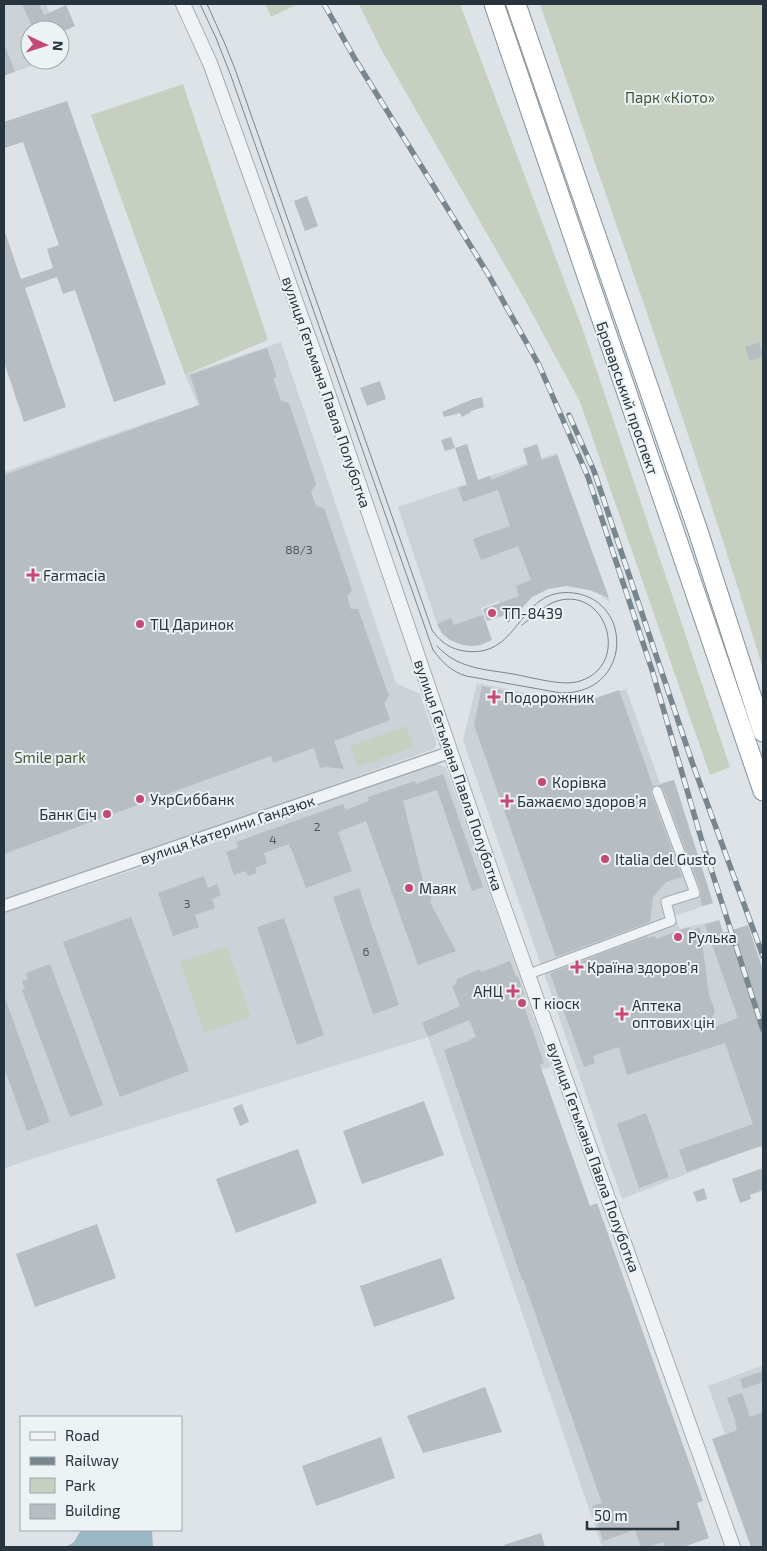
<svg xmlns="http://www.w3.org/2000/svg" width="767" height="1551" viewBox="0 0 767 1551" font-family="'Exo 2',sans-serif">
	<rect width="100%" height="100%" fill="#dee3e7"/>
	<g fill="#ccd3d8">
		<path d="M4 4H46L55 30H30V60H47L4 76Z"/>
		<path d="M281 342 396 683 420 694 436 741V745L434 749 4 901V472L198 405 185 375Z"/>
		<path d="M557 453 610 603 599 594 589 590 566 586 548 589 532 597 508 623 499 601 481 608 492 640 480 645 470 646 460 644 450 640 442 633 437 624 398 507Z"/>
		<path d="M477 683 576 703 626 689 660 783 674 780 713 903 675 916 680 929 719 920 752 1012 763 1050V1144L622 1199 463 740Z"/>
		<path d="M433 764 440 765 446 768 551 1067 536 1072 665 1547H602L428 1037 22 1162 4 1169V913L205 846Z"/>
		<path d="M763 1365V1504L737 1430 725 1434 708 1386Z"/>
	</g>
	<g fill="#c7d0c0">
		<path d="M265 4H298L271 17Z"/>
		<path d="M359 4H460L584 333 730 767 710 775 580 402 526 302 381 49Z"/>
		<path d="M540 4H763V669C695 445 616 225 540 4Z"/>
		<path d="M183 84 268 340 185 375 91 115Z"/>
		<path d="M406 726 414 747 358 767 350 746Z"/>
		<path d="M227 946 251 1017 205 1033 180 962Z"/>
	</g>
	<path fill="#9bb8c5" d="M81 1530H152L153 1547H66L74 1542Z"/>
	<g fill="#b6bdc3">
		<path d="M22 4H39L44 15 66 5 75 26 62 32 61 30H34Z"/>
		<path d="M4 44 15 71 4 76Z"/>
		<path d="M67 101 166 384 114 402 75 290 63 294 57 277 25 288 66 407 24 422 4 362V233L5 232 21 279 53 268 47 249 59 245 23 142 4 148V122Z"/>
		<path d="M307 196 318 226 305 231 294 201Z"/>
		<path d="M759 342 763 356 750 361 745 347Z"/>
		<path d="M267 348 277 377 273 378 281 401 289 403 316 484 311 492 316 506 324 508 352 590 347 597 351 609H358L389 696 384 703 390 720 334 741 344 769 326 767 320 768 314 748 273 763 271 756 4 854V475L200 405 190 375Z"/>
		<path d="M380 381 386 399 367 406 360 388Z"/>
		<path d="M482 397 484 407 471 411V412L462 417 460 413 444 417 442 412 473 399Z"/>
		<path d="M451 437 455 448 445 451 441 440Z"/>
		<path d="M467 444 478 480 490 476 491 480 528 465 523 449 537 444 542 460 557 455 609 598 590 590 566 586 548 589 532 597 508 623 505 615 487 621 483 609 519 596 516 586 531 580 518 546 481 560 473 539 510 526 498 490 463 502 458 488 467 485 455 448Z"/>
		<path d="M483 615 492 640 480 645 470 646 460 644 450 640 442 633 437 624 451 618 454 625Z"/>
		<path d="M482 686 575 706 619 690 653 786 651 789V793L682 877 666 882 653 897 650 922 556 957 474 725Z"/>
		<path d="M443 774 483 887 472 891 437 790 403 801 424 885 433 891 430 902 456 951 418 965 366 821 338 832 352 871 306 888 291 848H290L289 844 264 853 267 863 255 868 257 873 248 876 246 871 234 875 226 852 238 848 236 842 343 804 346 810 369 801 368 797 415 781 416 784Z"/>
		<path d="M674 780 713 903 702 906 700 897 701 891 663 789 658 785Z"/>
		<path d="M204 876 208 888 217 884 221 895 212 899 215 908 195 915 199 927 173 936 158 893Z"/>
		<path d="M359 888 399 1005 373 1014 333 897Z"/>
		<path d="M131 917 189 1071 120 1097 63 942Z"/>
		<path d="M284 918 324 1035 297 1045 257 927Z"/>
		<path d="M719 920 723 933 748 925 763 970V1148H762L761 1146 687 1172 679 1150 753 1124 725 1043 627 1075 619 1047 593 1056 595 1063 584 1067 550 973 648 936V938L655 936 656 939 689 927 690 931 700 927 709 995 715 1011 707 1030 738 1018 705 925Z"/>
		<path d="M510 961 516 977 518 976 524 994 520 995 544 1063 540 1065 590 1206 597 1203 703 1501 697 1503 709 1538 683 1547H665L663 1542 647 1547H641L635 1530 603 1541 592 1506 602 1503 523 1279 522 1280 444 1050 469 1041V1040L476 1037 469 1020 428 1037 422 1023 460 1006 452 986 456 984 457 979 480 969 481 972Z"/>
		<path d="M50 964 103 1105 70 1117 22 990 25 989 22 981 28 979 26 973Z"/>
		<path d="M4 998H5L50 1122 27 1131 4 1068Z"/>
		<path d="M424 1101 444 1155 362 1184 343 1131Z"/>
		<path d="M242 1104 249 1122 240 1126 233 1108Z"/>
		<path d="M646 1113 669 1177 639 1188 617 1124Z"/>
		<path d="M298 1149 317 1203 236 1233 216 1179Z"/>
		<path d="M763 1168V1190L750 1195 751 1199 740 1203 732 1179Z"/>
		<path d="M704 1188 707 1199 697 1202 693 1192Z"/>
		<path d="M97 1224 116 1278 35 1307 16 1254Z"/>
		<path d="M441 1258 455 1299 374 1327 360 1286Z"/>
		<path d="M763 1371V1382L743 1389 740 1379Z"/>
		<path d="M485 1387 502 1432 423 1453 407 1416Z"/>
		<path d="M742 1393 750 1417 763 1412V1547H751L712 1439 737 1430 735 1422H736L727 1398Z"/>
		<path d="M381 1437 395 1478 316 1506 302 1466Z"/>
		<path d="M541 1533 545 1547H504V1545Z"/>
	</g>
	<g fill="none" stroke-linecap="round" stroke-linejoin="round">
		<defs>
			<path id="pedestrian" d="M529 974 671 921 666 902 695 893 657 791"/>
			<path id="minor" d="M4 906 451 752"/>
			<path id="tertiary" d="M183 4 210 63 315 355 499 894 733 1547"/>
			<g id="trunk">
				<path d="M494 4 763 791"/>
				<path d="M516 4 698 531 763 732"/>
			</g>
		</defs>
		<use href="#pedestrian" stroke="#a4abb1" stroke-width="11"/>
		<use href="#minor" stroke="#a4abb1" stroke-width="14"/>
		<use href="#tertiary" stroke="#a4abb1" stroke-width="16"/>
		<use href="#trunk" stroke="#86939c" stroke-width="21"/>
		<use href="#pedestrian" stroke="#f0f3f5" stroke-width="9"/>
		<use href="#minor" stroke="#f0f3f5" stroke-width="11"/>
		<use href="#tertiary" stroke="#f0f3f5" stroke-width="14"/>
		<use href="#trunk" stroke="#fff" stroke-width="19"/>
		<g stroke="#78868f" stroke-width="1">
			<path d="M200 4 216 38 231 76 433 650C443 663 451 671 466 676L561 693C632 694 634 601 574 593 515 586 522 664 459 650 447 647 438 639 432 630L235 69 225 44 207 4"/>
			<path d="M437 646C458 669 484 669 513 674 531 677 563 687 580 681 631 665 607 586 557 601 544 605 533 617 522 625"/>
		</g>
		<defs>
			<g id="rail">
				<path d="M324 4 355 59 488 274 539 365 588 477 652 670 701 838 763 1030"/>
				<path d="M569 415 594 471 692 762 763 956"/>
			</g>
		</defs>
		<use href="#rail" stroke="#78868f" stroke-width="5.5"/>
		<use href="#rail" stroke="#edf2f4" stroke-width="4" stroke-dasharray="11" stroke-linecap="butt"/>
	</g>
	<g fill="#c54975" stroke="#edf2f4" stroke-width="2">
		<path d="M30.5 567.5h5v5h5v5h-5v5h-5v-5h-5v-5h5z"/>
		<circle cx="492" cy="613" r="5"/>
		<circle cx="140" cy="624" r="5"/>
		<path d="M491.5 689.5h5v5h5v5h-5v5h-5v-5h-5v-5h5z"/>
		<circle cx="542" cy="782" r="5"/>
		<circle cx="140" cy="799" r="5"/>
		<path d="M504.5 793.5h5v5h5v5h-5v5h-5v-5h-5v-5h5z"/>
		<circle cx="107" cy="814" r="5"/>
		<circle cx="605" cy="859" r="5"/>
		<circle cx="409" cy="888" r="5"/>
		<circle cx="678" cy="937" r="5"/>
		<path d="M574.5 959.5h5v5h5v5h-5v5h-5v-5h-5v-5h5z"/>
		<path d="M510.5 983.5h5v5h5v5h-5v5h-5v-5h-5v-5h5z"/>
		<circle cx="522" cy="1003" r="5"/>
		<path d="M619.5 1006.5h5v5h5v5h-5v5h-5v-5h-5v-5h5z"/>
	</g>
	<g text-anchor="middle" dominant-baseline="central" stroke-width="4" stroke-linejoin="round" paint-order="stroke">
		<g font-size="12" fill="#4c565e">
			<text x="299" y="549">88/3</text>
			<text x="317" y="826">2</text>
			<text x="273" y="839">4</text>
			<text x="187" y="903">3</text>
			<text x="366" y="951">6</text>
		</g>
		<g font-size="15" fill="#435736" stroke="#edf2f4">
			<text x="670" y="97">Парк «Кіото»</text>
			<text x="50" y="757">Smile park</text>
		</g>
		<g font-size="15" fill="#28343d" stroke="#edf2f4">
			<text transform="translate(327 392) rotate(71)">вулиця Гетьмана Павла Полуботка</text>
			<text transform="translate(628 398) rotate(71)">Броварський проспект</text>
			<text transform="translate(459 775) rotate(71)">вулиця Гетьмана Павла Полуботка</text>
			<text transform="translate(227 829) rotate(-19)">вулиця Катерини Гандзюк</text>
			<text transform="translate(594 1157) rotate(70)">вулиця Гетьмана Павла Полуботка</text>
		</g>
		<g font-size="15" fill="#28343d" stroke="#edf2f4" text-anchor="start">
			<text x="43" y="575">Farmacia</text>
			<text x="502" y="613">ТП-8439</text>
			<text x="150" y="624">ТЦ Даринок</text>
			<text x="504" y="697">Подорожник</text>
			<text x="552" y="782">Корівка</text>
			<text x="150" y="799">УкрСиббанк</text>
			<text x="517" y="801">Бажаємо здоровʼя</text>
			<text x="97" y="814" text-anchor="end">Банк Січ</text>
			<text x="615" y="859">Italia del Gusto</text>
			<text x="419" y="888">Маяк</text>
			<text x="688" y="937">Рулька</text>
			<text x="587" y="967">Країна здоров'я</text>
			<text x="503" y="991" text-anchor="end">АНЦ</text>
			<text x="532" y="1003">Т кіоск</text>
			<text x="632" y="1005">Аптека<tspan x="632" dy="17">оптових цін</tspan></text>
		</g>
	</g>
	<rect width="767" height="1551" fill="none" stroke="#28343d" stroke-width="10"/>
	<rect x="20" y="1416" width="162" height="115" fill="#edf2f4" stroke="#9ea6ab"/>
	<rect x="30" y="1432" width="25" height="8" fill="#f0f3f5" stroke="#9ea6ab"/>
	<text x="65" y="1441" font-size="15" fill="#28343d">Road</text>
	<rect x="30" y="1457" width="25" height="8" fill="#78868f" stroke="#9ea6ab"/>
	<text x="65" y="1466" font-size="15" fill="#28343d">Railway</text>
	<rect x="30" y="1478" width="25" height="15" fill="#c7d0c0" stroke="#9ea6ab"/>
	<text x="65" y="1491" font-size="15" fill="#28343d">Park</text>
	<rect x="30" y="1504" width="25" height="15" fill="#b6bdc3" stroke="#9ea6ab"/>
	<text x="65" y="1516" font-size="15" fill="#28343d">Building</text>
	<g transform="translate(45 45) rotate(94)"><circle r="24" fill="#edf2f4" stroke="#9ea6ab"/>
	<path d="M0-4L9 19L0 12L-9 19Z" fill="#c54975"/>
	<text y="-8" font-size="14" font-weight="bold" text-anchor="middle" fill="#28343d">N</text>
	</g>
	<path d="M587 1521v8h91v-8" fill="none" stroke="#28343d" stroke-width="2.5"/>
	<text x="594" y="1521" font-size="15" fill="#28343d" stroke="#edf2f4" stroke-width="4" paint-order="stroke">50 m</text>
</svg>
